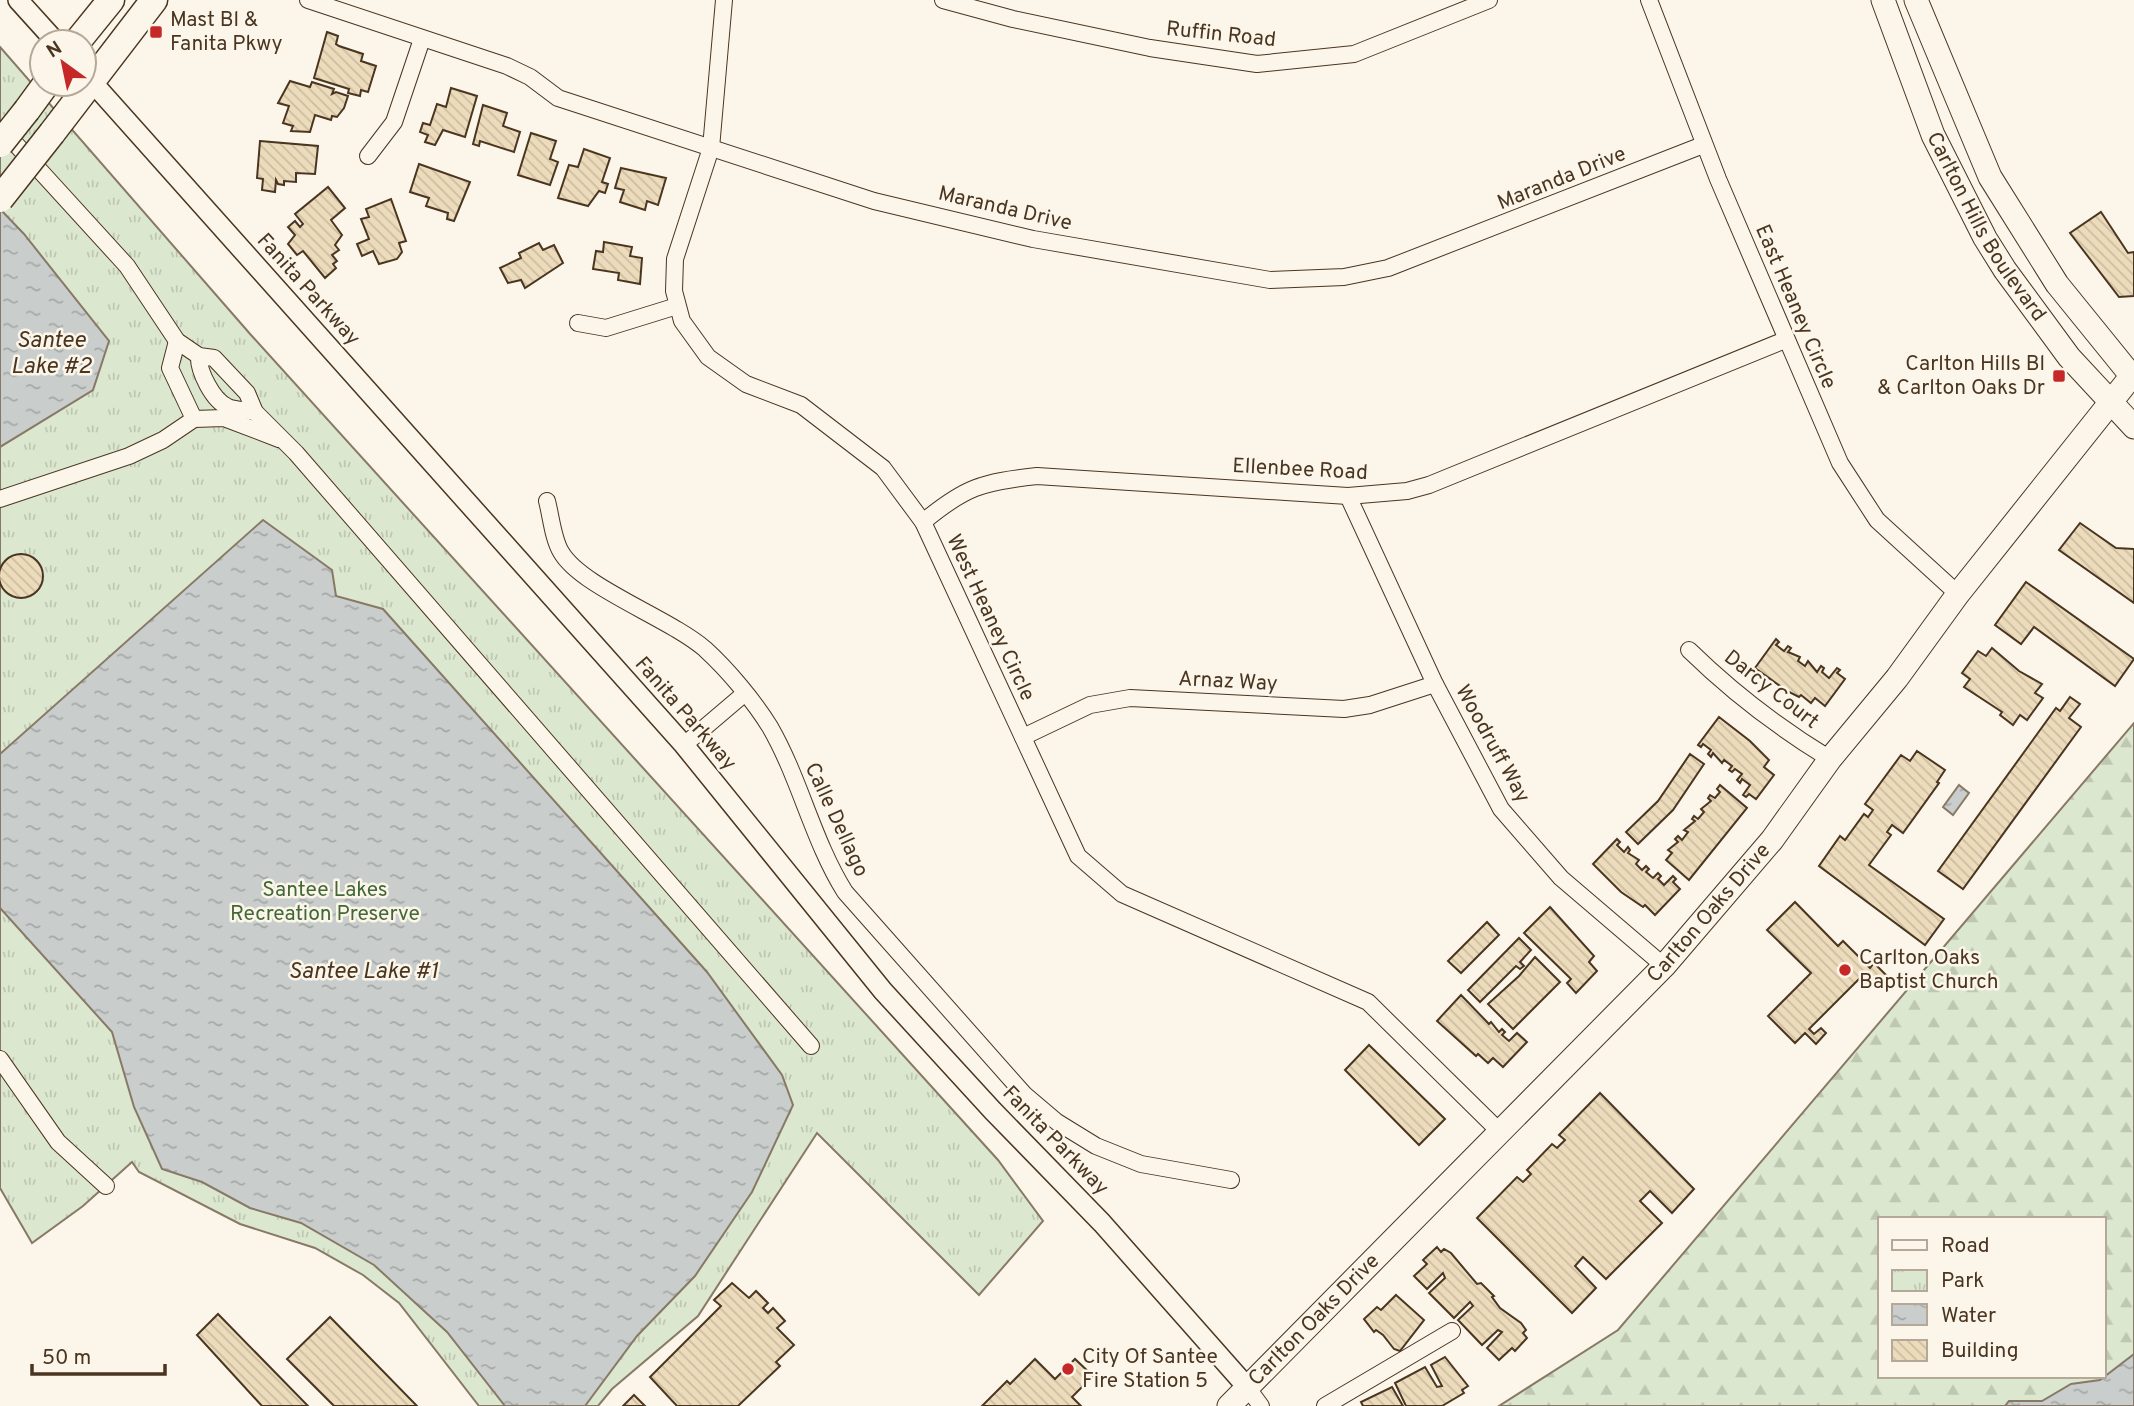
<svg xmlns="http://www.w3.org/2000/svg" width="2134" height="1406" viewBox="0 0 2134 1406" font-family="Overpass,sans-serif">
	<defs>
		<pattern id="forest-firs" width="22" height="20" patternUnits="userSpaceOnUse" patternTransform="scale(1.75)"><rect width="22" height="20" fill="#dce7d0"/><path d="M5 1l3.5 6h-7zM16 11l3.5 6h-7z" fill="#bec7b2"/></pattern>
		<pattern id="park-tufts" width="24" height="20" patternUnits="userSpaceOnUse" patternTransform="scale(1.75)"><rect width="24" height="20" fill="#dce7d0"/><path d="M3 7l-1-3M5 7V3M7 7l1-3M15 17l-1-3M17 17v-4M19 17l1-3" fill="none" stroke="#bec7b2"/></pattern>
		<pattern id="water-ripples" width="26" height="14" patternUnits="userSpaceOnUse" patternTransform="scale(1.75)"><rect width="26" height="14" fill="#c9cecd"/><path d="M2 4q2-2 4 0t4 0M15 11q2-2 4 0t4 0" fill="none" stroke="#a5a8a6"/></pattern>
		<pattern id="building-back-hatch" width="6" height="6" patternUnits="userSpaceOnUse" patternTransform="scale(1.75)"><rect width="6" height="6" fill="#ecdcbc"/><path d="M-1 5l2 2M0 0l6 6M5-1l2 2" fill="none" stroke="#ccbda1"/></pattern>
	</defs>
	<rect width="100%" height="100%" fill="#fbf6e9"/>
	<path fill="url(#forest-firs)" stroke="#887966" stroke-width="2" fill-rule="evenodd" d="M2134 723V1406H1499L1618 1330ZM1880 1219H2104V1376H1880Z"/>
	<path fill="url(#park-tufts)" stroke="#887966" stroke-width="2" d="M0 47 251 335 998 1160 1043 1221 979 1295 817 1133 698 1316 612 1389 598 1406H479L399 1303 363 1275 315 1248 240 1224 139 1172 132 1162 83 1206 32 1243 0 1188Z"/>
	<g fill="url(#water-ripples)" stroke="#887966" stroke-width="2">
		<path d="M0 209 24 234 109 341 93 390 0 447Z"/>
		<path d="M263 520 332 570 336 596 383 609 707 972 782 1075 793 1105 752 1192 695 1276 637 1336 585 1406H505L447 1332 374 1265 301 1223 250 1208 202 1182 162 1169 134 1107 112 1032 0 908V754Z"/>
		<path d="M1959 785 1969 793 1953 815 1943 807Z"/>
		<path d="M2134 1354V1406H2005L2009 1401H2042L2071 1384 2100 1380Z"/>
	</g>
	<g fill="url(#building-back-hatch)" stroke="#4a3520" stroke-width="2">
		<path d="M327 32 338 36 336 44 339 46 363 54 361 61 376 66 368 92 361 90 360 96 348 93 349 89 314 78Z"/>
		<path d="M290 81 310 87 312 82 334 89 332 94 336 92 348 96 344 108 337 117 332 116 331 120 315 115 310 132 291 131 293 126 283 123 289 106 278 103Z"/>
		<path d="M451 88 477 96 465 137 443 130 435 145 425 142 428 135 420 132 423 123 430 125 437 104 446 107Z"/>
		<path d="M483 105 507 113 503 126 520 132 514 152 480 141 479 146 473 144Z"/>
		<path d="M531 133 556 141 550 159 558 162 550 185 518 175Z"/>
		<path d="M260 141 318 146 315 174 296 173V182L284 181V185L278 184 276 180 275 192 262 190 263 179 257 178Z"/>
		<path d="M584 149 610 158 602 182 608 184 605 193 599 191 588 206 558 198 569 165 578 167Z"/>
		<path d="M419 164 470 182 454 221 447 219 448 213 426 206 429 198 410 192Z"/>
		<path d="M621 168 666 178 658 205 647 201 645 210 620 202 624 190 615 188Z"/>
		<path d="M328 187 345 208 331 220 342 235 335 245 339 250 332 255 337 261 333 264 336 268 325 278 303 251 297 255 288 244 295 235 288 227 295 221 300 227 303 224 295 214Z"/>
		<path d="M391 199 406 241 399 243 402 252 397 259 379 264 373 251 362 256 357 244 369 239 361 219 369 217 366 209Z"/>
		<path d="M2101 212 2128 253 2134 252V296L2119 297 2070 233Z"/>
		<path d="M604 242 632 247 630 256 642 258 640 284 618 280 619 273 593 269 596 251 603 252Z"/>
		<path d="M539 243 543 250 554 245 563 263 525 288 521 280 508 283 500 268 521 258 519 253Z"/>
		<path d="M2080 523 2116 548 2134 549V603L2059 550Z"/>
		<circle cx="21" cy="576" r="22"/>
		<path d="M2026 582 2134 659 2115 686 2034 627 2021 644 1995 625Z"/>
		<path d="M1776 639 1779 642 1776 645 1784 651 1788 646 1791 648 1788 652 1800 657 1798 661 1805 666 1808 661 1817 672 1821 666 1824 668 1822 672 1829 678 1837 668 1840 670 1837 673 1845 679 1825 706 1815 698 1811 703 1801 695 1799 697 1787 691 1755 668Z"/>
		<path d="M1992 648 2019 671 2042 684 2035 693 2043 698 2027 720 2020 715 2013 725 2000 715 2002 712 1964 687 1970 679 1962 673 1978 651 1986 656Z"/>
		<path d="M2070 697 2080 704 2069 718 2081 727 1963 889 1938 871 2056 708 2060 711Z"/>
		<path d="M1719 717 1750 741 1769 760 1764 767 1774 775 1756 799 1749 794 1746 797 1743 795 1750 785 1742 779 1740 783 1737 780 1742 774 1735 769 1732 772 1729 770 1732 766 1724 760 1722 763 1713 753 1711 757 1708 754 1711 750 1703 744 1701 747 1698 745Z"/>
		<path d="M1917 751 1945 770 1937 782 1939 783 1903 833 1892 825 1887 832 1891 835 1869 865 1944 919 1925 945 1819 866 1840 836 1845 840 1864 814 1868 817 1873 810 1865 804 1901 755 1910 761Z"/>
		<path d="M1690 754 1704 764 1673 810 1638 844 1626 832 1658 801Z"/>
		<path d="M1720 785 1747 808 1689 880 1666 860 1672 853 1668 850 1678 842 1675 839 1678 836 1682 840 1688 832 1684 830 1695 821 1692 819 1694 816 1698 819 1704 812 1701 809 1711 801 1708 798 1710 795 1715 798 1720 792 1717 789Z"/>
		<path d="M1617 839 1620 842 1617 845 1624 852 1628 847 1630 850 1628 853 1639 860 1636 864 1642 870 1646 866 1649 869 1646 872 1653 878 1658 873 1661 876 1658 879 1664 885 1673 876 1676 879 1673 882 1680 889 1655 915 1645 905 1643 907 1621 892 1593 864Z"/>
		<path d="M1795 902 1838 946 1843 941 1870 968 1874 963 1888 977 1879 986 1875 982 1868 989 1859 979 1809 1029 1814 1034 1821 1028 1826 1033 1816 1044 1805 1033 1795 1043 1768 1016 1811 973 1767 930Z"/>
		<path d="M1550 907 1594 956 1589 962 1597 971 1576 993 1567 983 1571 979 1524 933Z"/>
		<path d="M1487 922 1499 935 1461 973 1448 961Z"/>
		<path d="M1519 938 1531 950 1520 962 1524 966 1520 969 1516 966 1480 1002 1468 990Z"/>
		<path d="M1535 957 1560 982 1513 1029 1488 1004 1519 976Z"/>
		<path d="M1461 995 1489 1024 1491 1022 1499 1032 1502 1029 1505 1032 1502 1035 1509 1041 1517 1033 1527 1042 1503 1067 1493 1058 1488 1063 1478 1054 1476 1056 1437 1021Z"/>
		<path d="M1369 1045 1445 1119 1419 1145 1345 1070Z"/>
		<path d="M1600 1093 1694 1189 1672 1213 1650 1191 1640 1201 1662 1223 1606 1279 1583 1257 1575 1266 1596 1288 1572 1313 1477 1218 1517 1177 1523 1182 1531 1174 1527 1170 1552 1144 1557 1148 1565 1140 1559 1135Z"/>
		<path d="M1437 1247 1441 1252 1444 1249 1451 1253 1477 1284 1481 1283 1494 1296 1492 1297 1500 1308 1521 1323 1526 1330 1523 1333 1527 1338 1515 1351 1512 1348 1499 1360 1487 1348 1502 1332 1498 1330 1482 1345 1458 1320 1473 1306 1470 1302 1454 1318 1429 1293 1445 1278 1443 1273 1427 1289 1414 1276 1427 1264 1423 1260Z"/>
		<path d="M732 1283 749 1298 756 1291 768 1303 763 1308 768 1313 773 1308 785 1321 777 1328 794 1345 776 1362 780 1366 738 1406H677L650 1377 721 1306 714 1300Z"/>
		<path d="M1396 1295 1424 1320 1400 1351 1394 1349 1383 1335 1376 1330 1374 1332 1364 1319 1377 1307 1381 1310Z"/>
		<path d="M218 1314 308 1406H262L197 1335Z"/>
		<path d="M330 1317 417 1406H334L287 1359Z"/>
		<path d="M1445 1357 1468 1386 1462 1390 1464 1393 1442 1406H1406L1395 1383 1425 1367 1437 1387 1442 1386 1431 1365Z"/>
		<path d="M1035 1359 1055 1379 1075 1359 1093 1376 1072 1397 1081 1406H982L1007 1381 1010 1384Z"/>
		<path d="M1392 1387 1403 1406H1363L1361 1402Z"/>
		<path d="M634 1395 645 1406H623Z"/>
	</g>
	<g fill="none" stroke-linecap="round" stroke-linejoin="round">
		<defs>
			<g id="minor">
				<path d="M308 0 507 66 530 77 558 98 874 201 1033 239 1270 280 1344 277 1388 268 1703 145"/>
				<path d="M724 0 711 148 675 259 674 291 682 321 708 357 746 384 801 405 883 468 923 522 1078 856 1122 894 1368 1002 1499 1131"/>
				<path d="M943 0 1013 19 1150 48 1257 64 1354 54 1489 0"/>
				<path d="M1649 0 1718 179 1840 463 1877 520 1958 594"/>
				<path d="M2 129 127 266 177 341 199 356 214 358 247 393 255 412 296 453 811 1046"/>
				<path d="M368 156 394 122 422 39"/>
				<path d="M578 323 606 328 677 306"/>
				<path d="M199 356C198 371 213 401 228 407 235 410 247 410 255 412"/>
				<path d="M194 419 224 418 279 439"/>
				<path d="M1348 496 1435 684 1501 809 1561 878 1664 966"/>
				<path d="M0 499 129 456 163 440 194 419 170 368 177 341"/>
				<path d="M547 501C551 516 553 539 561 552 581 587 669 618 705 649 728 670 754 701 770 727 800 779 813 841 845 892L1024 1094 1057 1122 1096 1146 1141 1164 1231 1180"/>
				<path d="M923 522C965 487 982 482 1037 476L1348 496 1407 491 1429 485 1785 340"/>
				<path d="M1689 650C1732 692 1779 728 1830 759"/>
				<path d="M1023 737 1090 705 1130 698 1344 709 1370 705 1435 684"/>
				<path d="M684 745 744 694"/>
				<path d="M0 1059 58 1142 106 1186"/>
				<path d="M1247 1387 1261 1406"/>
				<path d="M1325 1406 1452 1331"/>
			</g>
			<g id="tertiary">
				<path d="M18 0 56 42"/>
				<path d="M85 74 684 745 883 991 993 1111 1102 1223 1247 1387"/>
			</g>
			<g id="secondary">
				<path id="s1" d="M1883 0 1933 135 1985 238 2005 270 2069 357 2134 427"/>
				<path d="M1916 0 1990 177 2057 284 2134 379"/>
				<path id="s2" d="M1229 1406 1664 966 1772 840 1830 759 1897 678 1958 594 2134 373"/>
			</g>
			<g id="primary">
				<path d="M77 42 111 0"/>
				<path d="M27 110 46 84"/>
				<path d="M52 133 154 0"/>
			</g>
		</defs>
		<use href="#minor" stroke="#4a3520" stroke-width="18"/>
		<use href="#tertiary" stroke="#4a3520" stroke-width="22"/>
		<use href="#secondary" stroke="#4a3520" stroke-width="25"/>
		<use href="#primary" stroke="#4a3520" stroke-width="29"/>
		<use href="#minor" stroke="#fbf6e9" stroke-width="16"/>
		<use href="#tertiary" stroke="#fbf6e9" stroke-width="19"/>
		<use href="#secondary" stroke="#fbf6e9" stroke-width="23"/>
		<use href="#primary" stroke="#fbf6e9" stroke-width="26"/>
		<defs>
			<g id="primary-bridge">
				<path d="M0 144 27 110"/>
				<path d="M0 199 52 133"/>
			</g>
		</defs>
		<use href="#primary-bridge" stroke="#4a3520" stroke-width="29" stroke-linecap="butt"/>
		<use href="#primary-bridge" stroke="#fbf6e9" stroke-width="26"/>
	</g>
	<g fill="#c62828" stroke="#fbf6e9" stroke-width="2.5">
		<rect x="149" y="25" width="14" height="14" rx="3.5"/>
		<rect x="2052" y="369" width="14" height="14" rx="3.5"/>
		<circle cx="1845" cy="970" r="7"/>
		<circle cx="1068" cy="1369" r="7"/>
	</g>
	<g text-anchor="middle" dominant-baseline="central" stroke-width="5" stroke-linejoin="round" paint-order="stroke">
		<g font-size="21" fill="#4a3520" stroke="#fbf6e9" text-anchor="start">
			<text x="170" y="20">Mast Bl &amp;<tspan x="170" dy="24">Fanita Pkwy</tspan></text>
			<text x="2045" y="364" text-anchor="end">Carlton Hills Bl<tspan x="2045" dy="24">&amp; Carlton Oaks Dr</tspan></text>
			<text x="1859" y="958">Carlton Oaks<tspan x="1859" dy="24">Baptist Church</tspan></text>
			<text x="1082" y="1357">City Of Santee<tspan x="1082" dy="24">Fire Station 5</tspan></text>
		</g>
		<g font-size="21" fill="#4a3520" stroke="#fbf6e9">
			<text transform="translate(1221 35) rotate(6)">Ruffin Road</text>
			<text transform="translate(1562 179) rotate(-22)">Maranda Drive</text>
			<text transform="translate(1005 209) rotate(13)">Maranda Drive</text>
			<text stroke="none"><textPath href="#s1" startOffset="250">Carlton Hills Boulevard</textPath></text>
			<text transform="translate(308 290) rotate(48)">Fanita Parkway</text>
			<text transform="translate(1795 307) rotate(67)">East Heaney Circle</text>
			<text transform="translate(1300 470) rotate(3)">Ellenbee Road</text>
			<text transform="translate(990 618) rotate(65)">West Heaney Circle</text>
			<text transform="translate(1228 682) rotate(3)">Arnaz Way</text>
			<text transform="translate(1771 690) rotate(38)">Darcy Court</text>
			<text transform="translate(685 714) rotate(49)">Fanita Parkway</text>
			<text transform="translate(1492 744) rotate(61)">Woodruff Way</text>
			<text transform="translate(836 820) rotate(65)">Calle Dellago</text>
			<text stroke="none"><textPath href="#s2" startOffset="688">Carlton Oaks Drive</textPath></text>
			<text transform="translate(1055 1141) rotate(46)">Fanita Parkway</text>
			<text stroke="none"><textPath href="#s2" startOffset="121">Carlton Oaks Drive</textPath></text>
		</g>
		<g font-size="21" fill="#436837" stroke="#fbf6e9">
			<text x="325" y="890">Santee Lakes<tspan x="325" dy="24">Recreation Preserve</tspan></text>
		</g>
		<g font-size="23" font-style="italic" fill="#4a3520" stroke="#fbf6e9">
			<text x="51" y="341">Santee<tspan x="51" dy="26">Lake #2</tspan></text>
			<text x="363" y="972">Santee Lake #1</text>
		</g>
	</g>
	<rect x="1878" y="1217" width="228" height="161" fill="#fbf6e9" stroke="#b4a999" stroke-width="2"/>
	<rect x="1892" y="1240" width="35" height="10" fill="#fbf6e9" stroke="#b4a999" stroke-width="2"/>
	<text x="1941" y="1252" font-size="21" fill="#4a3520">Road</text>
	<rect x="1892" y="1270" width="35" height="21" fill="url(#park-tufts)" stroke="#b4a999" stroke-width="2"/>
	<text x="1941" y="1287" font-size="21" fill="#4a3520">Park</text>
	<rect x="1892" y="1304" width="35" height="21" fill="url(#water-ripples)" stroke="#b4a999" stroke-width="2"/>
	<text x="1941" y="1322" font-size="21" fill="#4a3520">Water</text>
	<rect x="1892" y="1340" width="35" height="21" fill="url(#building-back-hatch)" stroke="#b4a999" stroke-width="2"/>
	<text x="1941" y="1357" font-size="21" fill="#4a3520">Building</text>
	<g transform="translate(63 63) rotate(327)"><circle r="33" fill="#fbf6e9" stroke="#b4a999" stroke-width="2"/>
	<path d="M0-5L12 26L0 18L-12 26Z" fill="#c62828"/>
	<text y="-10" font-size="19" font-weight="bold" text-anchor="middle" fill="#4a3520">N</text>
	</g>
	<path d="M32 1364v10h133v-10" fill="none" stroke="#4a3520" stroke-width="3.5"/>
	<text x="42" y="1364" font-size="21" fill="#4a3520" stroke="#fbf6e9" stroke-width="5" paint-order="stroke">50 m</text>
</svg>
